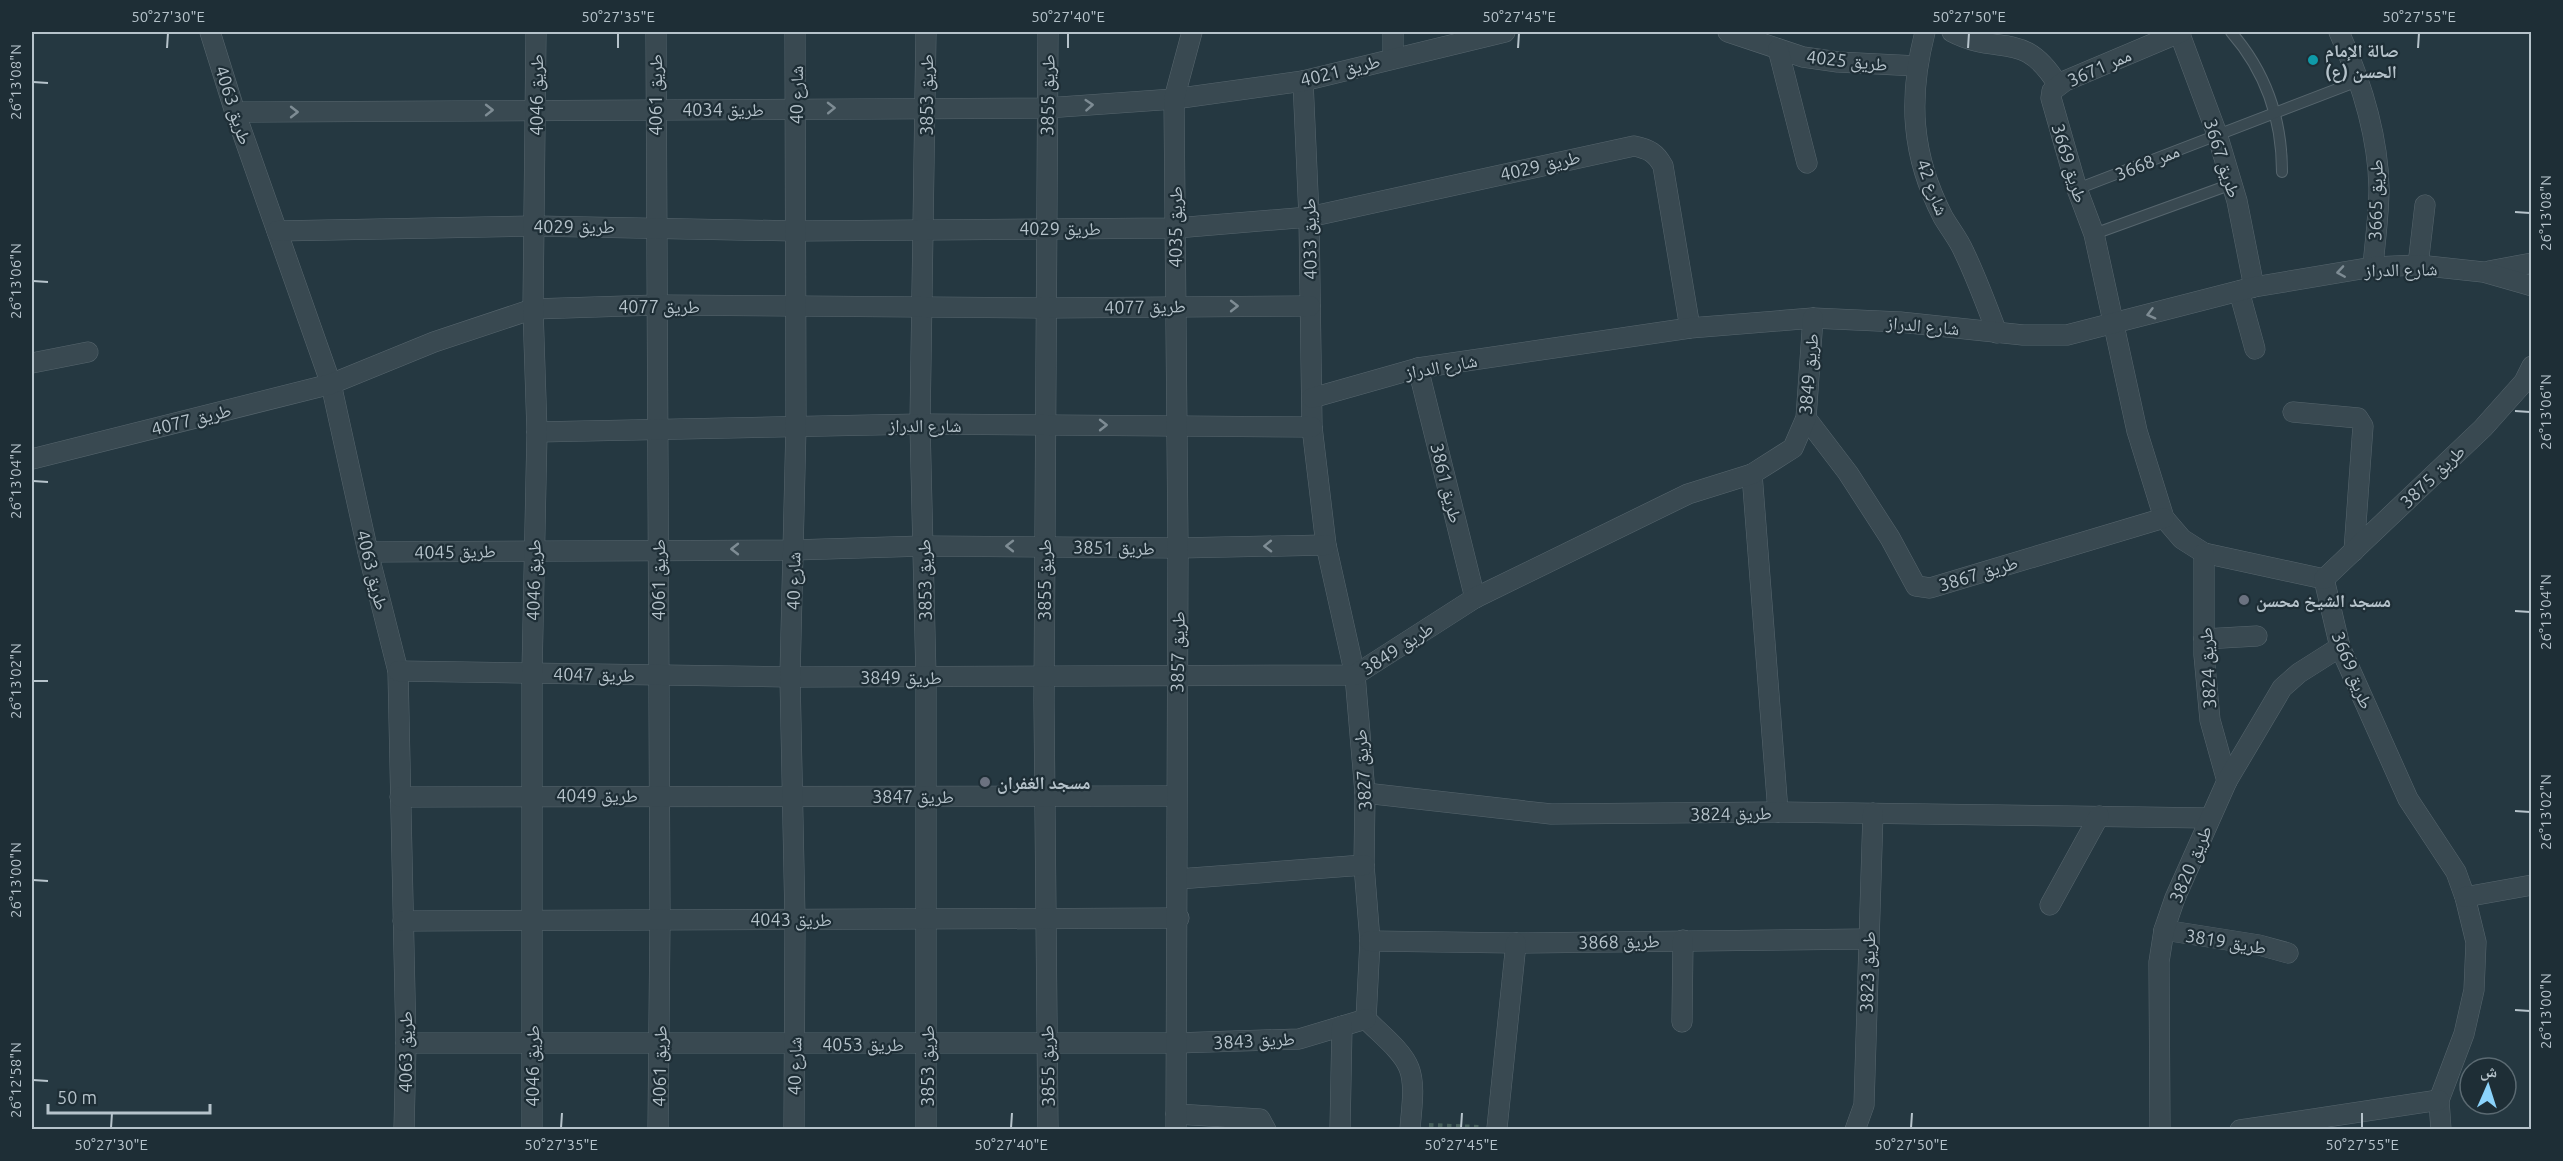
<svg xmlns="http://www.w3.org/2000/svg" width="2563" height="1161" viewBox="0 0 2563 1161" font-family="Ubuntu,'Noto Naskh Arabic',sans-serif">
	<rect width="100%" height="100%" fill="#253841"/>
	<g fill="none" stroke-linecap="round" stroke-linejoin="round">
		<defs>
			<g id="service">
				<path d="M2231 32C2266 72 2282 118 2282 172"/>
				<path d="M2077 189 2358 81"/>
				<path d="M2094 234 2232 184"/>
			</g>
			<g id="minor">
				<path d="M210 32 235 112 331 384 368 552 398 671 406 1043 404 1130"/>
				<path d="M656 32 660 919 658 1130"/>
				<path d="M926 32 920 424 926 677V1130"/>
				<path d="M1048 32 1044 701 1048 1130"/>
				<path d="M1728 32 1803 57 1838 62 1917 66"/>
				<path d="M1925 32C1908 98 1911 155 1943 217 1950 229 1959 240 1964 252 1977 279 1987 306 1997 333"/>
				<path d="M1952 32C2000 57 2023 28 2058 85"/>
				<path d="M2179 32 2217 134 2237 201 2254 287"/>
				<path d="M2181 32 2065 81 2052 91 2051 98 2077 189 2094 234 2137 431 2164 518 2182 539 2204 553 2324 579"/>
				<path d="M2339 32C2361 81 2378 134 2379 188 2379 214 2375 241 2373 267"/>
				<path d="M1778 49 1807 163"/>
				<path d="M1393 57V32"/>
				<path d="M1303 81 1309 217 1312 427 1326 545 1355 675 1365 793 1364 865 1370 941 1366 1019C1379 1033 1402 1050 1409 1068 1416 1086 1411 1111 1410 1130"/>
				<path d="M235 112 1046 108 1174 99 1303 81 1505 32"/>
				<path d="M277 231 535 226 796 231 1176 228 1309 217 1634 146C1649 149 1656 153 1663 166L1690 328"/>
				<path d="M2418 265 2425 205"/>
				<path d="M2489 271 2532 263"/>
				<path d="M2239 291 2255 349"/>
				<path d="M32 363 88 352"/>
				<path d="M1418 368 1475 598"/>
				<path d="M1312 398 1418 368 1690 328 1813 318 1900 322 2023 335H2067L2254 287 2373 267 2418 265 2483 272 2532 286"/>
				<path d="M2293 412 2358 418 2363 426 2354 551"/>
				<path d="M1806 418 1848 473 1890 538 1916 586 1930 588 2164 518"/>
				<path d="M537 432 920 424 1312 427"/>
				<path d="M32 459 331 384 434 342 533 309 657 305 1045 308 1310 306"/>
				<path d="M1752 474 1778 812"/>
				<path d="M368 552 793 550 923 546 1178 548 1326 545"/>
				<path d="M2204 553V655L2210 720 2227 781"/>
				<path d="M2324 579 2340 647 2408 799 2456 872 2465 897 2476 942 2474 990 2464 1034 2439 1100 2441 1130"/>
				<path d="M2324 579 2483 428 2524 382 2532 366"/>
				<path d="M2204 639 2257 636"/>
				<path d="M398 671 790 677 1355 675 1475 598 1688 494 1752 474 1793 448 1806 418 1813 318"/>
				<path d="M1365 793 1551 814 1778 812 2209 818"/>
				<path d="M400 797 1176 796"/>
				<path d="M1178 879 1364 865"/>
				<path d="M2465 897 2532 885"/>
				<path d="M2050 905 2099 816"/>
				<path d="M403 921 1179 918"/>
				<path d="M2164 930 2259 945 2288 953"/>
				<path d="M1370 941 1516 943 1868 939"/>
				<path d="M1682 1022 1683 940"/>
				<path d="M406 1043H1176L1299 1039 1366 1019"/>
				<path d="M1176 1114 1260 1119 1266 1130"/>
				<path d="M1497 1128 1516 943"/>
				<path d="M532 1130V673L537 432 533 309 536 32"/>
				<path d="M794 1130 795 919 790 677 796 426 795 32"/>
				<path d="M1176 1130 1178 548 1174 99 1192 32"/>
				<path d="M1340 1130 1342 1026"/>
				<path d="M1855 1130 1864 1105 1873 813"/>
				<path d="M2160 1130 2159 962 2164 930 2175 898 2227 781 2282 688 2299 673 2340 647"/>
				<path d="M2240 1130 2439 1100"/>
			</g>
		</defs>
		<use href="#service" stroke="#57666e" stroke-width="12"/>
		<use href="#minor" stroke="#57666e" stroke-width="21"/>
		<path stroke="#455e5a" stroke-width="4" stroke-dasharray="4.5 4.5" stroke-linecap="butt" d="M1429 1125 1479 1127"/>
		<use href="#service" stroke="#394951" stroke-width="10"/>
		<use href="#minor" stroke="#394951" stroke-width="20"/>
	</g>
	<defs><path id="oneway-chevron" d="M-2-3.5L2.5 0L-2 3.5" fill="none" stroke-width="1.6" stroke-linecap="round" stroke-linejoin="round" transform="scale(1.5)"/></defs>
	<g stroke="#7e8c94">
		<use href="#oneway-chevron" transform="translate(1089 105) rotate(-4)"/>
		<use href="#oneway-chevron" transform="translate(831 108) rotate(-1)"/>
		<use href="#oneway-chevron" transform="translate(489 110)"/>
		<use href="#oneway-chevron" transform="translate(294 112)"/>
		<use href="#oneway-chevron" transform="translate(2341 272) rotate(171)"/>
		<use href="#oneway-chevron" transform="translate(1234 306)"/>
		<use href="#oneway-chevron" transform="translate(2151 314) rotate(165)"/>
		<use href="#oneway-chevron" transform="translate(1103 425)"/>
		<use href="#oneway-chevron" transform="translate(1010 546) rotate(180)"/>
		<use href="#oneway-chevron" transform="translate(1268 546) rotate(179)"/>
		<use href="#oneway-chevron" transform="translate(735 549) rotate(-180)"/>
	</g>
	<path fill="none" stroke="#b6c3cb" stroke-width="2" d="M167 48 168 33M618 48V33M1068 48V33M1518 48 1519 33M1968 48 1969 33M2418 48 2419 33M33 82 48 83M2515 212 2530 213M33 281 48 282M2515 411 2530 412M33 481 48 482M2515 611 2530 612M33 681H48M2515 811 2530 812M33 880 48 881M2515 1010 2530 1011M33 1080 48 1081M111 1128 112 1113M561 1128 562 1113M1011 1128 1012 1113M1461 1128 1462 1113M1911 1128 1912 1113M2362 1128V1113"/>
	<circle fill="#0f9aa8" stroke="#1e2e36" stroke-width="2" cx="2313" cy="60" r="6"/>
	<g fill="#6b7280" stroke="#1e2e36" stroke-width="2">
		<circle cx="2244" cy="600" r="6"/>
		<circle cx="985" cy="782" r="6"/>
	</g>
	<g text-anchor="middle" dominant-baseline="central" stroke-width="4.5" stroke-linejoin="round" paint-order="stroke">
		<g font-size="18" font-weight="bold" fill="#b6c3cb" stroke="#1e2e36" text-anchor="start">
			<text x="2325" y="50">صالة الإمام<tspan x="2325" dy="21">الحسن (ع)</tspan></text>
			<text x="2256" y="600">مسجد الشيخ محسن</text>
			<text x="997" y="782">مسجد الغفران</text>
		</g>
		<g font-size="18" fill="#b6c3cb" stroke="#1e2e36">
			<text transform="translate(1847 60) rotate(6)">طريق 4025</text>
			<text transform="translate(2099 67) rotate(-24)">ممر 3671</text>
			<text transform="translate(1340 70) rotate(-14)">طريق 4021</text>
			<text transform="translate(536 95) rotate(-90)">طريق 4046</text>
			<text transform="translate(655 95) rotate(-90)">طريق 4061</text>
			<text transform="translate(796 95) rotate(-90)">شارع 40</text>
			<text transform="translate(926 95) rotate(-90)">طريق 3853</text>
			<text transform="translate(1047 95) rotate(-89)">طريق 3855</text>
			<text transform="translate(234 105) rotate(72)">طريق 4063</text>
			<text x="723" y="109">طريق 4034</text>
			<text transform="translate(2223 158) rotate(72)">طريق 3667</text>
			<text transform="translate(2147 162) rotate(-22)">ممر 3668</text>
			<text transform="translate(2070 163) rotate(73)">طريق 3669</text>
			<text transform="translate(1540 165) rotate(-13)">طريق 4029</text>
			<text transform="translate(1933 187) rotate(69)">شارع 42</text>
			<text transform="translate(2375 200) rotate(-89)">طريق 3665</text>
			<text x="574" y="226">طريق 4029</text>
			<text transform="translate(1175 227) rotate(-90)">طريق 4035</text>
			<text x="1060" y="228">طريق 4029</text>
			<text transform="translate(1309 239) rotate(-91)">طريق 4033</text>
			<text transform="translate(2401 269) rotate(-1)">شارع الدراز</text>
			<text x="659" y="306">طريق 4077</text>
			<text transform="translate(1145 306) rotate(-1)">طريق 4077</text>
			<text transform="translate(1923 325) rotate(5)">شارع الدراز</text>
			<text transform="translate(1441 366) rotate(-10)">شارع الدراز</text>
			<text transform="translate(1808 374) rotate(-85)">طريق 3849</text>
			<text transform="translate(191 419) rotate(-14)">طريق 4077</text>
			<text x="925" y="425">شارع الدراز</text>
			<text transform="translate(2432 476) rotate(-44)">طريق 3875</text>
			<text transform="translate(1447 483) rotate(76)">طريق 3861</text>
			<text transform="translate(1114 547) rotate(1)">طريق 3851</text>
			<text transform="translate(455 551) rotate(-1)">طريق 4045</text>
			<text transform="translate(373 570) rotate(76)">طريق 4063</text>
			<text transform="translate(1978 573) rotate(-17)">طريق 3867</text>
			<text transform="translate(533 580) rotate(-89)">طريق 4046</text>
			<text transform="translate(658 580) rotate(-90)">طريق 4061</text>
			<text transform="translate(924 580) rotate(-91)">طريق 3853</text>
			<text transform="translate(1044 580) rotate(-90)">طريق 3855</text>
			<text transform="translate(793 581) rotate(-89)">شارع 40</text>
			<text transform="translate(1397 648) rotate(-33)">طريق 3849</text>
			<text transform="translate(1177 652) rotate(-89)">طريق 3857</text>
			<text transform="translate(2207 668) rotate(-93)">طريق 3824</text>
			<text transform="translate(2353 670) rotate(68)">طريق 3669</text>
			<text transform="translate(594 674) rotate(1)">طريق 4047</text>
			<text x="901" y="677">طريق 3849</text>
			<text transform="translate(1362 770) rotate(-94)">طريق 3827</text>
			<text x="597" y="795">طريق 4049</text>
			<text x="913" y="796">طريق 3847</text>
			<text transform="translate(1731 813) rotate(-1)">طريق 3824</text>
			<text transform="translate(2190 864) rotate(-67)">طريق 3820</text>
			<text x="791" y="919">طريق 4043</text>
			<text transform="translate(1619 941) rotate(-1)">طريق 3868</text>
			<text transform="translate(2226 941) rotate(9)">طريق 3819</text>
			<text transform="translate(1867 972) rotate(-88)">طريق 3823</text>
			<text transform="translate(1254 1040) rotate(-3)">طريق 3843</text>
			<text x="863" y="1044">طريق 4053</text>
			<text transform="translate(405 1052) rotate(-90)">طريق 4063</text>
			<text transform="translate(532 1066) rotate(-90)">طريق 4046</text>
			<text transform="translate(659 1066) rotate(-89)">طريق 4061</text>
			<text transform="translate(794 1066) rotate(-89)">شارع 40</text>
			<text transform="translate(927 1066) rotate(-90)">طريق 3853</text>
			<text transform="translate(1047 1066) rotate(-91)">طريق 3855</text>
		</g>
	</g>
	<rect width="2563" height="1161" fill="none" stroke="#1e2e36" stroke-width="66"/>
	<g transform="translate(2488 1086) rotate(3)"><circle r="28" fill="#1e2e36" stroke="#5b6a72" stroke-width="1.5"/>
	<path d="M0-4.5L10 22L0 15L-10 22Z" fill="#8bd3fb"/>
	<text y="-9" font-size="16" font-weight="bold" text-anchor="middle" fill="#b6c3cb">ش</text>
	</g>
	<path d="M48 1104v9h162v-9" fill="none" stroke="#b6c3cb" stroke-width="3"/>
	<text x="57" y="1104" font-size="18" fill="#b6c3cb" stroke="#1e2e36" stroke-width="4.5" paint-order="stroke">50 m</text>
	<rect x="33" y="33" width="2497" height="1095" fill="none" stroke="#b6c3cb" stroke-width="2"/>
	<g font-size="15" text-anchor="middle" fill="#b6c3cb">
		<text x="168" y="22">50°27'30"E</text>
		<text x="618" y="22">50°27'35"E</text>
		<text x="1068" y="22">50°27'40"E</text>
		<text x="1519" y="22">50°27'45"E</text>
		<text x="1969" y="22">50°27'50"E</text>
		<text x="2419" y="22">50°27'55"E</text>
		<text transform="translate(16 82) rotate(-90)" y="5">26°13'08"N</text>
		<text transform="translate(2546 213) rotate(-90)" y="5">26°13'08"N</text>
		<text transform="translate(16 281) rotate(-90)" y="5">26°13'06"N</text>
		<text transform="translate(2546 412) rotate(-90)" y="5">26°13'06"N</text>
		<text transform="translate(16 481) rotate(-90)" y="5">26°13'04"N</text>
		<text transform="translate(2546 612) rotate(-90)" y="5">26°13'04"N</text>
		<text transform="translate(16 681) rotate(-90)" y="5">26°13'02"N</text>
		<text transform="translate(2546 812) rotate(-90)" y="5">26°13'02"N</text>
		<text transform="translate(16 880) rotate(-90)" y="5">26°13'00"N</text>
		<text transform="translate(2546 1011) rotate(-90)" y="5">26°13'00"N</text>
		<text transform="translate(16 1080) rotate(-90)" y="5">26°12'58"N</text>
		<text x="111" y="1150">50°27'30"E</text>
		<text x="561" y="1150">50°27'35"E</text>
		<text x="1011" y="1150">50°27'40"E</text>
		<text x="1461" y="1150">50°27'45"E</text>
		<text x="1911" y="1150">50°27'50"E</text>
		<text x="2362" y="1150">50°27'55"E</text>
	</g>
</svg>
